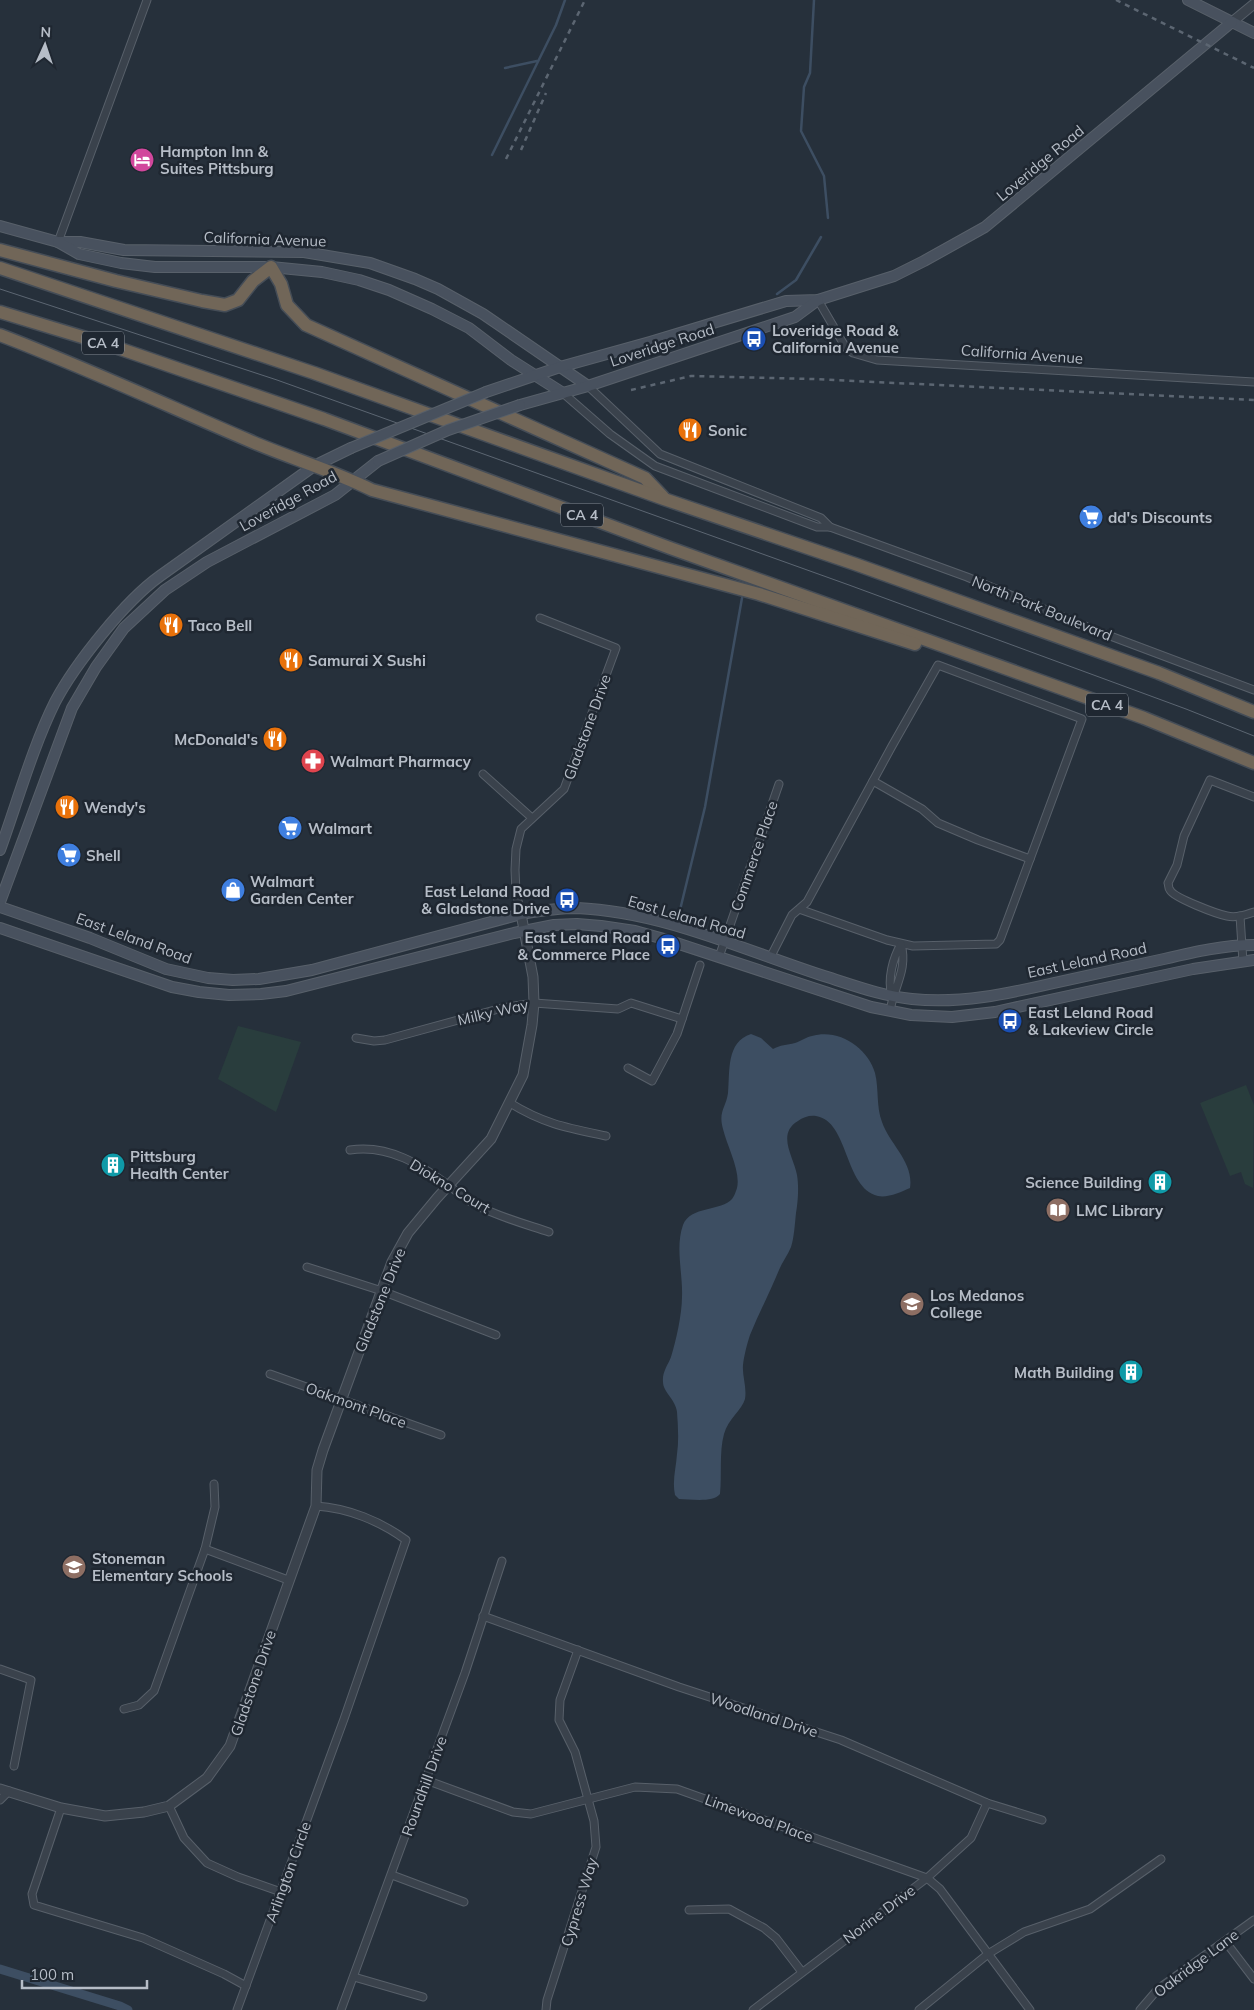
<svg xmlns="http://www.w3.org/2000/svg" width="1254" height="2010" viewBox="0 0 1254 2010" font-family="Mulish,sans-serif">
	<rect width="100%" height="100%" fill="#26303b"/>
	<g fill="#293d3d">
		<path d="M238 1026 301 1042 276 1112 218 1079Z"/>
		<path d="M1246 1085 1254 1105 1253 1188 1245 1184 1241 1172 1230 1176 1200 1103Z"/>
	</g>
	<path fill="#3d4e62" d="M751 1034 761 1038 773 1049C780 1045 787 1045 795 1043 801 1041 806 1037 812 1036 839 1028 868 1048 875 1073 879 1089 876 1107 882 1122 890 1145 914 1162 910 1188 901 1192 888 1198 878 1196 844 1188 849 1121 816 1116 810 1115 803 1117 798 1121 776 1134 794 1157 797 1175 799 1187 798 1201 796 1213 795 1222 794 1239 791 1247 788 1255 782 1262 779 1270 770 1292 759 1313 750 1335 747 1344 744 1356 743 1365 742 1376 747 1387 745 1399 742 1410 728 1419 724 1434 719 1452 722 1475 720 1494 713 1503 690 1499 679 1499L675 1495C672 1481 676 1468 677 1454 679 1440 678 1426 677 1412 676 1400 663 1392 663 1382 662 1372 668 1365 671 1357 676 1341 682 1314 682 1297 683 1274 675 1247 683 1225 690 1206 722 1211 732 1199 734 1197 736 1191 737 1188 741 1171 727 1146 723 1129 718 1111 726 1108 728 1093 730 1071 726 1042 751 1034Z"/>
	<g fill="none" stroke-linecap="round" stroke-linejoin="round">
		<g stroke="#3d4e62" stroke-width="2.5">
			<path d="M814 0 810 73 804 87 801 131 824 176 828 218"/>
			<path d="M505 68 537 61"/>
			<path d="M492 155 556 25 565 0"/>
			<path d="M777 294 796 280 821 237"/>
			<path d="M680 910 705 807 742 598"/>
		</g>
		<path stroke="#3d4e62" stroke-width="9" d="M0 1969 120 2006 128 2010"/>
		<defs>
			<g id="minor">
				<path d="M58 242 147 0"/>
				<path d="M818 300 846 348 853 353 877 360 1254 382"/>
				<path d="M588 386 660 454 821 518 830 527"/>
				<path d="M563 393 610 434 655 466 817 527H830L967 577 1097 631 1254 690"/>
				<path d="M483 774 532 818"/>
				<path d="M873 781 922 809 938 823 978 840 1030 859"/>
				<path d="M1254 797 1210 780 1184 836 1177 865 1168 883C1169 885 1168 888 1170 890 1174 898 1217 914 1227 916 1236 918 1245 915 1254 912"/>
				<path d="M521 914 516 892 515 870 516 849 521 829 564 789 616 648 540 618"/>
				<path d="M1240 916 1243 962"/>
				<path d="M719 957 779 784"/>
				<path d="M770 958 792 915 807 902 892 746 938 665 1082 719 1000 940 996 944 913 946 887 940 799 909"/>
				<path d="M890 1011C894 986 908 970 901 944 893 958 887 979 892 996"/>
				<path d="M356 1038 374 1041 385 1040 502 1008 534 1003 618 1009 631 1003 682 1019"/>
				<path d="M628 1068 652 1081 677 1034 700 965"/>
				<path d="M510 1103C544 1124 568 1128 606 1136"/>
				<path d="M350 1150C389 1144 421 1165 451 1187 459 1193 467 1201 476 1205 499 1217 525 1224 549 1232"/>
				<path d="M307 1267 382 1291 496 1335"/>
				<path d="M270 1374 441 1435"/>
				<path d="M205 1549 288 1580"/>
				<path d="M483 1616 679 1687 841 1740 987 1803 1042 1820"/>
				<path d="M0 1669 31 1680 14 1766"/>
				<path d="M124 1709 139 1705 154 1691 205 1549 215 1507 214 1484"/>
				<path d="M426 1780 513 1812 531 1814 635 1787 677 1789 927 1878 940 1889 1030 2010"/>
				<path d="M0 1800 9 1791"/>
				<path d="M169 1806 184 1838 207 1863 238 1877 281 1892"/>
				<path d="M61 1808 32 1894 34 1905 143 1938 224 1974 246 1986"/>
				<path d="M392 1875 464 1902"/>
				<path d="M689 1910 729 1909 764 1928 776 1938 802 1972"/>
				<path d="M1225 1941 1254 1979"/>
				<path d="M354 1977 423 1997"/>
				<path d="M237 2010 344 1719 406 1540C380 1521 348 1508 316 1506"/>
				<path d="M341 2010 465 1673 502 1561"/>
				<path d="M546 2010 547 2000 596 1847 594 1821 575 1752 559 1720 560 1700 578 1650"/>
				<path d="M753 2010 927 1878 971 1838 987 1803"/>
				<path d="M919 2010 988 1954 1024 1932 1090 1909 1161 1859"/>
				<path d="M1140 2010 1158 1989 1254 1920"/>
			</g>
			<g id="tertiary">
				<path d="M1232 22 1254 4"/>
				<path d="M0 1789 61 1808 105 1816 144 1812 169 1806 207 1778 230 1746 316 1506 317 1470 323 1450 392 1262 408 1233 437 1198 491 1139 523 1075 532 1025 534 1003 533 977 521 914"/>
			</g>
			<g id="secondary">
				<path d="M1188 0 1254 33"/>
				<path d="M0 226 58 242H80L124 250 304 252 370 263 415 279 438 289 483 314 588 386"/>
				<path d="M58 242 79 254 121 263 155 267H271L322 272 359 280 389 290 432 309 469 328 511 360 563 393"/>
				<path d="M486 392 560 367 650 342 786 301 818 300 894 276 924 261 985 227 1232 22"/>
				<path d="M520 405 588 386 795 317 818 300"/>
				<path d="M0 850C17 803 33 746 55 702 75 664 125 601 160 576L314 466 351 448"/>
				<path d="M0 902 72 708 96 667 124 628 165 590 207 562 335 495 378 461"/>
				<path d="M0 907 90 938 166 969 208 978 233 980 259 979 312 970 521 914C539 911 558 908 577 908 664 912 743 950 824 976 853 985 881 996 912 999 961 1004 1006 994 1054 983 1091 975 1128 967 1164 959 1194 952 1224 945 1254 945"/>
				<path d="M0 928 172 987 199 992 229 995 261 994 286 991 514 933 554 925 577 924 601 926 635 931 664 939 871 1007 911 1015 952 1017 995 1012 1193 969 1254 960"/>
			</g>
			<g id="motorway">
				<path d="M0 250 116 281 202 301 225 305 238 300 253 281 271 267 281 284 287 305 306 325 645 478 663 497"/>
				<path d="M0 268 314 373 664 499 855 564 1159 673 1254 712"/>
				<path d="M0 312 112 346 324 419 670 548 1144 718 1254 763"/>
				<path d="M0 335C84 367 166 405 248 440 289 458 332 470 372 490L759 594 915 644"/>
			</g>
		</defs>
		<use href="#minor" stroke="#58606a" stroke-width="9"/>
		<use href="#tertiary" stroke="#58606a" stroke-width="11"/>
		<use href="#secondary" stroke="#58606a" stroke-width="12"/>
		<use href="#motorway" stroke="#454d57" stroke-width="15"/>
		<use href="#minor" stroke="#3a424c" stroke-width="7"/>
		<use href="#tertiary" stroke="#3a424c" stroke-width="9"/>
		<use href="#secondary" stroke="#48515e" stroke-width="10"/>
		<use href="#motorway" stroke="#716658" stroke-width="12"/>
		<path stroke="#5c6672" stroke-width="1" d="M0 289 277 380 849 585 1186 709 1254 736"/>
		<g stroke="#5c6672" stroke-width="2.5" stroke-dasharray="5 5" stroke-linecap="butt">
			<path d="M1116 0 1254 68"/>
			<path d="M521 150 546 93"/>
			<path d="M506 159 585 0"/>
			<path d="M631 390 691 376 812 379 1254 400"/>
		</g>
		<defs>
			<g id="secondary-bridge">
				<path d="M351 448 486 392"/>
				<path d="M378 461 448 430 520 405"/>
			</g>
		</defs>
		<use href="#secondary-bridge" stroke="#58606a" stroke-width="12" stroke-linecap="butt"/>
		<use href="#secondary-bridge" stroke="#48515e" stroke-width="10"/>
	</g>
	<defs>
		<symbol id="hotel-disc" viewBox="-11 -11 22 22"><circle r="9.5" fill="#d1479c" stroke="#1f2731"/><path d="M-6-4.5h1.5V1H6V5H4.5V3h-9V5H-6ZM-4 0a1.8 1.8 0 1 1 3.6 0ZM.5 0V-2.5h3Q6-2.5 6 0Z" fill="#fff"/></symbol>
		<symbol id="bus-disc" viewBox="-11 -11 22 22"><circle r="9.5" fill="#1a4fb4" stroke="#1f2731"/><path d="M-5-6H5V4H4V6H2V4H-2V6H-4V4H-5ZM-3.5-4V0h7V-4ZM-3.5 1.2v1.5H-2V1.2ZM2 1.2v1.5H3.5V1.2Z" fill="#fff"/></symbol>
		<symbol id="restaurant-disc" viewBox="-11 -11 22 22"><circle r="9.5" fill="#e8710a" stroke="#1f2731"/><path d="M-5-6h1v4h1v-4h1v4h1v-4h1v5L-1.5 .5V6h-2V.5L-5-1ZM5-6V6H3V1.5H1.5Q1.5-4 5-6Z" fill="#fff"/></symbol>
		<symbol id="supermarket-disc" viewBox="-11 -11 22 22"><circle r="9.5" fill="#3f7fe0" stroke="#1f2731"/><path d="M-6-5.5h2.5l.6 2H6L4.5 2H-2.5L-4.4-4H-6ZM-1.5 3.2a1.3 1.3 0 1 0 .1 0ZM3 3.2a1.3 1.3 0 1 0 .1 0Z" fill="#fff"/></symbol>
		<symbol id="pharmacy-disc" viewBox="-11 -11 22 22"><circle r="9.5" fill="#e0444e" stroke="#1f2731"/><path d="M-2-6h4v4h4v4h-4v4h-4v-4h-4v-4h4Z" fill="#fff"/></symbol>
		<symbol id="shop-disc" viewBox="-11 -11 22 22"><circle r="9.5" fill="#3f7fe0" stroke="#1f2731"/><path d="M-5-2.5h2.3a2.7 3.5 0 0 1 5.4 0H5L5.5 6h-11ZM-1.5-2.5h3a1.5 2.3 0 0 0-3 0Z" fill="#fff"/></symbol>
		<symbol id="building-disc" viewBox="-11 -11 22 22"><circle r="9.5" fill="#0f9aa8" stroke="#1f2731"/><path d="M-4-6H4V6H1V3H-1V6H-4ZM-2.5-4.3h1.7v1.8h-1.7ZM.8-4.3h1.7v1.8H.8ZM-2.5-1h1.7V.8h-1.7ZM.8-1h1.7V.8H.8Z" fill="#fff"/></symbol>
		<symbol id="library-disc" viewBox="-11 -11 22 22"><circle r="9.5" fill="#8d6e63" stroke="#1f2731"/><path d="M-6-4Q-3-5.5-.7-3.5V5Q-3 3-6 4ZM6-4Q3-5.5 .7-3.5V5Q3 3 6 4Z" fill="#fff"/></symbol>
		<symbol id="university-disc" viewBox="-11 -11 22 22"><circle r="9.5" fill="#8d6e63" stroke="#1f2731"/><path d="M0-5L7-2L0 1L-7-2ZM-4 1L0 2.5L4 1V4Q0 6-4 4Z" fill="#fff"/></symbol>
		<symbol id="school-disc" viewBox="-11 -11 22 22"><circle r="9.5" fill="#8d6e63" stroke="#1f2731"/><path d="M0-5L7-2L0 1L-7-2ZM-4 1L0 2.5L4 1V4Q0 6-4 4Z" fill="#fff"/></symbol>
	</defs>
	<g fill-rule="evenodd">
		<use href="#hotel-disc" x="128" y="146" width="28" height="28"/>
		<use href="#bus-disc" x="740" y="325" width="28" height="28"/>
		<use href="#restaurant-disc" x="676" y="416" width="28" height="28"/>
		<use href="#supermarket-disc" x="1077" y="503" width="28" height="28"/>
		<use href="#restaurant-disc" x="157" y="611" width="28" height="28"/>
		<use href="#restaurant-disc" x="277" y="646" width="28" height="28"/>
		<use href="#restaurant-disc" x="261" y="725" width="28" height="28"/>
		<use href="#pharmacy-disc" x="299" y="747" width="28" height="28"/>
		<use href="#restaurant-disc" x="53" y="793" width="28" height="28"/>
		<use href="#supermarket-disc" x="276" y="814" width="28" height="28"/>
		<use href="#supermarket-disc" x="55" y="841" width="28" height="28"/>
		<use href="#shop-disc" x="219" y="876" width="28" height="28"/>
		<use href="#bus-disc" x="553" y="886" width="28" height="28"/>
		<use href="#bus-disc" x="654" y="932" width="28" height="28"/>
		<use href="#bus-disc" x="996" y="1007" width="28" height="28"/>
		<use href="#building-disc" x="99" y="1151" width="28" height="28"/>
		<use href="#building-disc" x="1146" y="1168" width="28" height="28"/>
		<use href="#library-disc" x="1044" y="1196" width="28" height="28"/>
		<use href="#university-disc" x="898" y="1290" width="28" height="28"/>
		<use href="#building-disc" x="1117" y="1358" width="28" height="28"/>
		<use href="#school-disc" x="60" y="1553" width="28" height="28"/>
	</g>
	<g text-anchor="middle" dominant-baseline="central" stroke-width="5" stroke-linejoin="round" paint-order="stroke">
		<g fill="#1f2731" stroke="#89909a" stroke-width="1">
			<rect x="82" y="331.5" width="42" height="23" rx="4"/>
			<rect x="561" y="503.5" width="42" height="23" rx="4"/>
			<rect x="1086" y="693.5" width="42" height="23" rx="4"/>
		</g>
		<g font-size="14" font-weight="bold" fill="#b6bdc7">
			<text x="103" y="343">CA 4</text>
			<text x="582" y="515">CA 4</text>
			<text x="1107" y="705">CA 4</text>
		</g>
		<g font-size="15" font-weight="bold" fill="#b6bdc7" stroke="#1f2731" text-anchor="start">
			<text x="160" y="151">Hampton Inn &amp;<tspan x="160" dy="17">Suites Pittsburg</tspan></text>
			<text x="772" y="330">Loveridge Road &amp;<tspan x="772" dy="17">California Avenue</tspan></text>
			<text x="708" y="430">Sonic</text>
			<text x="1108" y="517">dd's Discounts</text>
			<text x="188" y="625">Taco Bell</text>
			<text x="308" y="660">Samurai X Sushi</text>
			<text x="258" y="739" text-anchor="end">McDonald's</text>
			<text x="330" y="761">Walmart Pharmacy</text>
			<text x="84" y="807">Wendy's</text>
			<text x="308" y="828">Walmart</text>
			<text x="86" y="855">Shell</text>
			<text x="250" y="881">Walmart<tspan x="250" dy="17">Garden Center</tspan></text>
			<text x="550" y="891" text-anchor="end">East Leland Road<tspan x="550" dy="17">&amp; Gladstone Drive</tspan></text>
			<text x="650" y="937" text-anchor="end">East Leland Road<tspan x="650" dy="17">&amp; Commerce Place</tspan></text>
			<text x="1028" y="1012">East Leland Road<tspan x="1028" dy="17">&amp; Lakeview Circle</tspan></text>
			<text x="130" y="1156">Pittsburg<tspan x="130" dy="17">Health Center</tspan></text>
			<text x="1142" y="1182" text-anchor="end">Science Building</text>
			<text x="1076" y="1210">LMC Library</text>
			<text x="930" y="1295">Los Medanos<tspan x="930" dy="17">College</tspan></text>
			<text x="1114" y="1372" text-anchor="end">Math Building</text>
			<text x="92" y="1558">Stoneman<tspan x="92" dy="17">Elementary Schools</tspan></text>
		</g>
		<g font-size="15" fill="#b6bdc7" stroke="#1f2731">
			<text transform="translate(1040 163) rotate(-40)">Loveridge Road</text>
			<text transform="translate(265 239) rotate(2)">California Avenue</text>
			<text transform="translate(662 345) rotate(-18)">Loveridge Road</text>
			<text transform="translate(1022 354) rotate(4)">California Avenue</text>
			<text transform="translate(288 501) rotate(-29)">Loveridge Road</text>
			<text transform="translate(1042 608) rotate(22)">North Park Boulevard</text>
			<text transform="translate(587 727) rotate(-70)">Gladstone Drive</text>
			<text transform="translate(754 856) rotate(-71)">Commerce Place</text>
			<text transform="translate(687 917) rotate(16)">East Leland Road</text>
			<text transform="translate(134 938) rotate(20)">East Leland Road</text>
			<text transform="translate(1087 960) rotate(-12)">East Leland Road</text>
			<text transform="translate(493 1012) rotate(-13)">Milky Way</text>
			<text transform="translate(450 1186) rotate(31)">Diokno Court</text>
			<text transform="translate(380 1300) rotate(-68)">Gladstone Drive</text>
			<text transform="translate(356 1405) rotate(20)">Oakmont Place</text>
			<text transform="translate(253 1683) rotate(-71)">Gladstone Drive</text>
			<text transform="translate(764 1715) rotate(18)">Woodland Drive</text>
			<text transform="translate(424 1786) rotate(-70)">Roundhill Drive</text>
			<text transform="translate(759 1818) rotate(20)">Limewood Place</text>
			<text transform="translate(288 1872) rotate(-70)">Arlington Circle</text>
			<text transform="translate(579 1902) rotate(-73)">Cypress Way</text>
			<text transform="translate(879 1914) rotate(-37)">Norine Drive</text>
			<text transform="translate(1196 1963) rotate(-37)">Oakridge Lane</text>
		</g>
	</g>
	<g transform="translate(45 45) rotate(3)" stroke="#1f2731" stroke-width="4" paint-order="stroke">
	<path d="M0-4L9 19L0 12L-9 19Z" fill="#b6bdc7"/>
	<text y="-8" font-size="14" font-weight="bold" text-anchor="middle" fill="#b6bdc7">N</text>
	</g>
	<path d="M22 1980v8h125v-8" fill="none" stroke="#b6bdc7" stroke-width="2.5"/>
	<text x="30" y="1980" font-size="15" fill="#b6bdc7" stroke="#1f2731" stroke-width="4" paint-order="stroke">100 m</text>
</svg>
